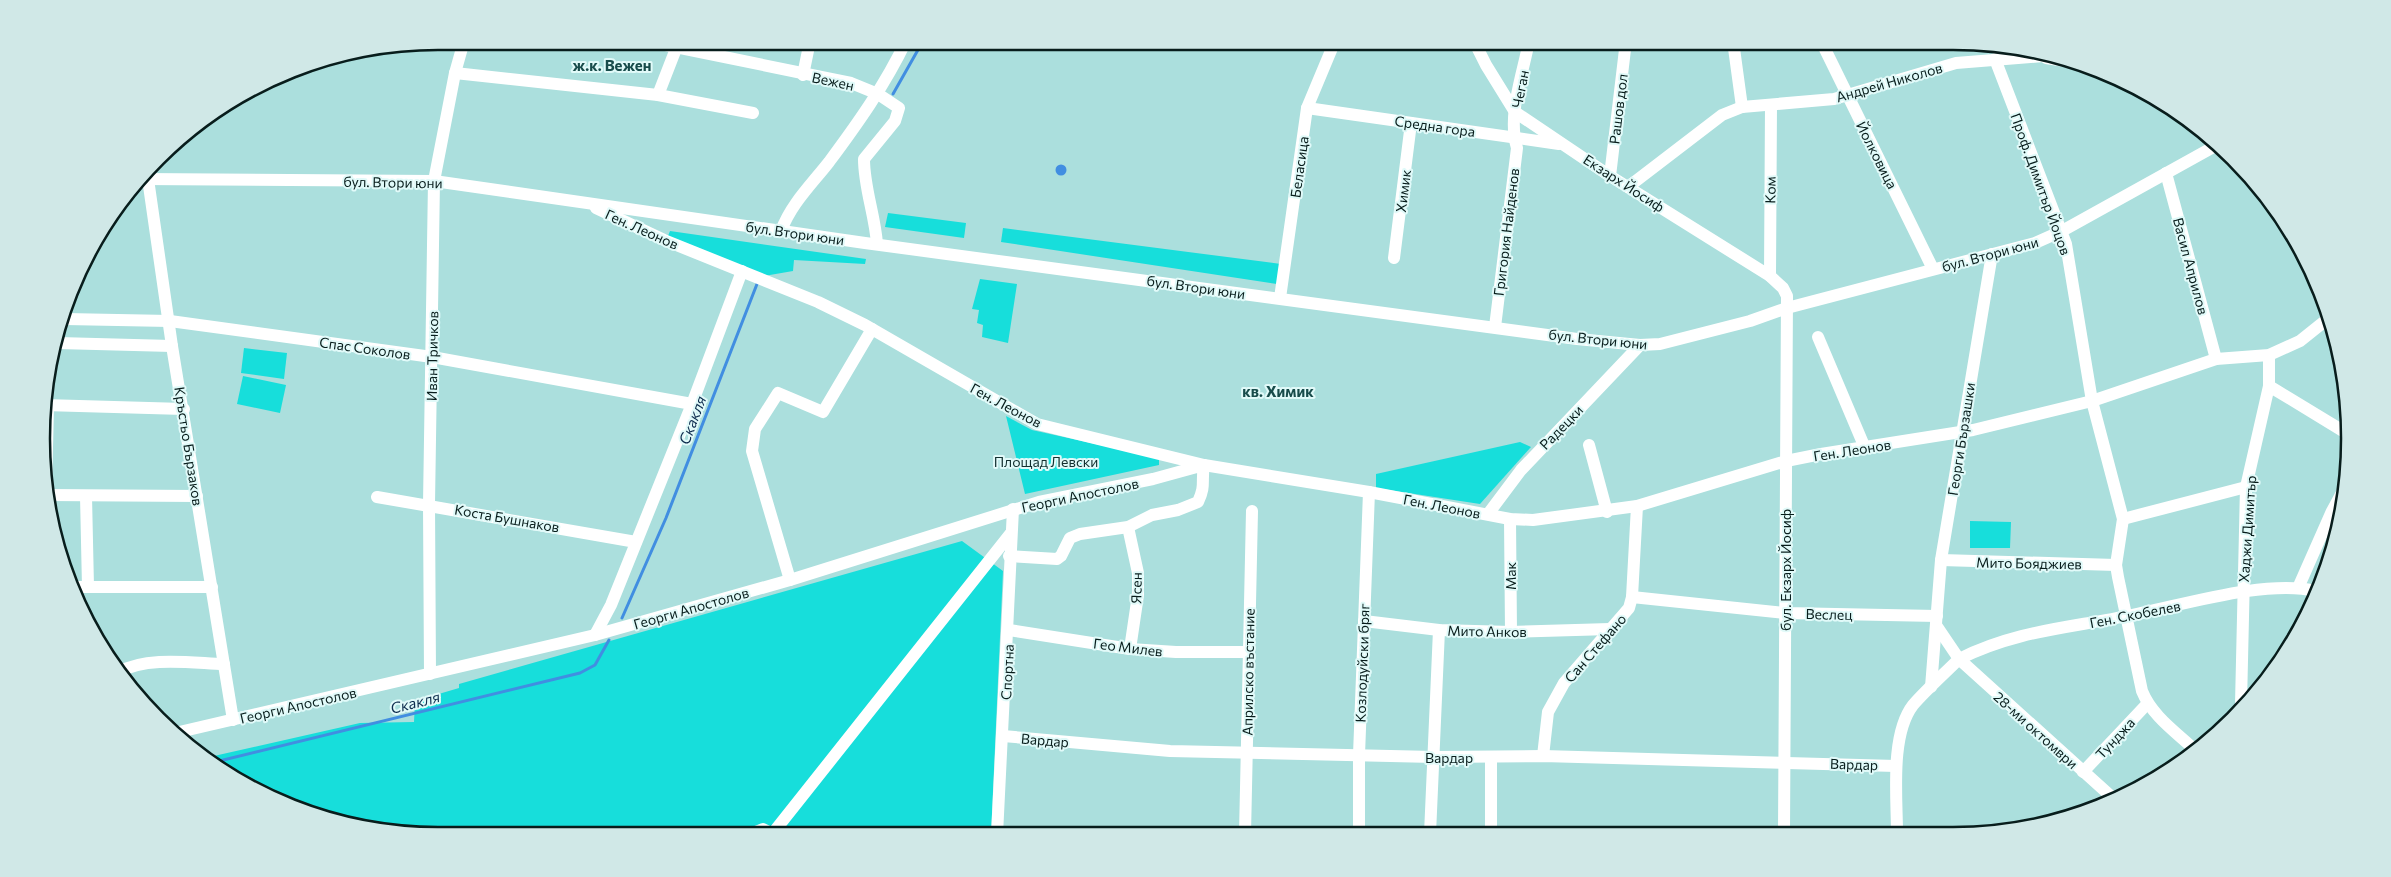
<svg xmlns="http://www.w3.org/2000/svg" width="2391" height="877" viewBox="0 0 2391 877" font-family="Commissioner,sans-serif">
	<rect width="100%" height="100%" fill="#abdfdd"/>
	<g fill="#17dedb">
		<path d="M888 213 966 223 964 238 885 227Z"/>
		<path d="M1003 228 1281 264 1277 284 1001 242Z"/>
		<path d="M670 231 866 259 865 264 794 260 793 271 764 276 668 236Z"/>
		<path d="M980 279 1017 284 1008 343 982 337 983 325 977 323 979 310 972 309Z"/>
		<path d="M244 348 287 353 284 379 241 373Z"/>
		<path d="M243 376 286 385 280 413 237 404Z"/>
		<path d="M1006 416 1032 430 1159 458V465L1025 494Z"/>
		<path d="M1520 442 1531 447 1480 504 1376 488V474Z"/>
		<path d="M1970 521 2011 522 2010 548H1970Z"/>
		<path d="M962 541 1003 571 991 835 438 836 336 822 218 769 205 758 360 723 414 722 415 701 459 688V684Z"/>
	</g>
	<circle fill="#418ee1" cx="1061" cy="170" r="5.5"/>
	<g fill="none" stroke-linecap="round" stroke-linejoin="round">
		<g stroke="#418ee1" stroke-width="3">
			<path d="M893 94 923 41"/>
			<path d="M622 618 666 518 757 284"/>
			<path d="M211 763 580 673 595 665 609 640"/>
		</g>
		<g stroke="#fff" stroke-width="12">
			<path d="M646 41 851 83 878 94 899 108 895 121 864 159C864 188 875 215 877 244"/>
			<path d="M1474 41 1486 65 1515 112 1610 176 1770 276 1783 288 1787 296 1784 833"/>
			<path d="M1733 41 1742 107"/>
			<path d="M1821 41 1933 269"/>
			<path d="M2046 58 2078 63"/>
			<path d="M1995 59 2066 244 2092 401 2123 519 2116 565 2118 577 2142 691C2152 716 2176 732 2195 750"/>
			<path d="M455 73 658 95 753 113"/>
			<path d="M803 75 810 41"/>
			<path d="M658 95 679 41"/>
			<path d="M1307 108 1559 144"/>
			<path d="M147 172 172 346 233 720"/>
			<path d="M2166 173 2216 359"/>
			<path d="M1610 176 1626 41"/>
			<path d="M140 179 434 181 865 243 1577 339 1640 345 1660 344 1750 321 1787 308 2035 243 2062 231 2217 145"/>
			<path d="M1628 187 1722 115 1742 107 1834 99 1956 63 2055 55"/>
			<path d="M596 208 664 240 818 302 865 325 1037 424 1204 465 1369 492 1510 519 1533 520 1637 506 1786 461 1821 454 1973 430 2092 401 2216 359 2269 355 2300 341 2330 317"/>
			<path d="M781 231C791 204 811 185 829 162 858 123 885 85 906 41"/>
			<path d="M1394 258 1411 123"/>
			<path d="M1770 276 1771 105"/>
			<path d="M1280 298 1307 108 1335 41"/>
			<path d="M65 319 170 321 432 357 692 404"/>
			<path d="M1495 327 1517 148C1507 115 1523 74 1529 41"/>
			<path d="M1818 337 1865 448"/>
			<path d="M58 343 172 346"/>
			<path d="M2269 386 2348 434"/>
			<path d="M44 405 184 409"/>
			<path d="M1589 445 1607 512"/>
			<path d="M46 489 48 405"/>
			<path d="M47 495 197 496"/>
			<path d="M86 496 88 587"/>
			<path d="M377 497 636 542"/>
			<path d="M1488 514 1521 470 1640 345"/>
			<path d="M1510 519 1511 632"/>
			<path d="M2123 519 2246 487"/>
			<path d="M1128 527 1138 573V595L1130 649"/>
			<path d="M1941 560 2116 565"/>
			<path d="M790 580 752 451 755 429 778 393 823 412 872 329"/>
			<path d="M76 587H212"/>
			<path d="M2298 588 2332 511 2345 487"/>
			<path d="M1632 597 1785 613 1937 616"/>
			<path d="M1364 621 1439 630 1511 632 1610 629"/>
			<path d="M1009 630 1130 649 1176 652H1248"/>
			<path d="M595 635 611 605 692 404 742 271"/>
			<path d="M119 672C147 656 192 663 224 664"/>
			<path d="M430 674 429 504 434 181 455 73 464 41"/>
			<path d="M1931 687 1941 560 1992 254"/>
			<path d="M2241 704 2246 487 2269 386V355"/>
			<path d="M175 733 595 635 790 580 1039 502 1153 479 1204 465C1201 482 1206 485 1198 502L1178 510 1152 515 1128 527 1080 534 1070 538 1061 556 1057 559 1009 556"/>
			<path d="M1003 736 1170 751 1434 757 1543 756 1896 766"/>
			<path d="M1543 756 1548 712 1564 683 1629 608 1632 597 1637 506"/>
			<path d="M1491 757V833"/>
			<path d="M2083 772 2147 704"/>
			<path d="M2114 799 1959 659C2017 630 2070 628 2132 615 2183 605 2266 579 2316 591"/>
			<path d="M773 833 1011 533"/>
			<path d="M1897 833C1897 797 1890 735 1913 705 1927 689 1944 674 1959 659L1936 625"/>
			<path d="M1245 834 1252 511"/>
			<path d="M1359 834V755L1369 492"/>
			<path d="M1430 834 1439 630"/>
			<path d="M748 835 763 829 775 835"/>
			<path d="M997 835 1013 509"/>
		</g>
	</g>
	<g text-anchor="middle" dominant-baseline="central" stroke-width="4" stroke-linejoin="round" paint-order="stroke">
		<g font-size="14" fill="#081d1c" stroke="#e1faf9">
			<text transform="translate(833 81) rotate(12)">Вежен</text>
			<text transform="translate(1889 82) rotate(-16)">Андрей Николов</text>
			<text transform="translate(1520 89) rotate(-79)">Чеган</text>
			<text transform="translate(1618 109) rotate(-83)">Рашов дол</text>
			<text transform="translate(1435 126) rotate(8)">Средна гора</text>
			<text transform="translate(1877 155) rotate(63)">Йолковица</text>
			<text transform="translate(1299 167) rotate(-82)">Беласица</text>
			<text transform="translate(393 182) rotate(1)">бул. Втори юни</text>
			<text transform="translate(1624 183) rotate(33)">Екзарх Йосиф</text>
			<text transform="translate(2041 184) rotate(70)">Проф. Димитър Йоцов</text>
			<text transform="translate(1770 190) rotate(-89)">Ком</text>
			<text transform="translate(1403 191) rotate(-83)">Химик</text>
			<text transform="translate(642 229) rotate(24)">Ген. Леонов</text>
			<text transform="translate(1506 232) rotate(-83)">Григория Найденов</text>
			<text transform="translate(795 233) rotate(8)">бул. Втори юни</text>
			<text transform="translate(1990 254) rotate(-15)">бул. Втори юни</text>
			<text transform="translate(2191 266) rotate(75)">Васил Априлов</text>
			<text transform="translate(1196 287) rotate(8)">бул. Втори юни</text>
			<text transform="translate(1598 339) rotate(6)">бул. Втори юни</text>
			<text transform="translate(365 348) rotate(8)">Спас Соколов</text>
			<text transform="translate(432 356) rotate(-89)">Иван Тричков</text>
			<text transform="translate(1006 405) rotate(28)">Ген. Леонов</text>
			<text transform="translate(1561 427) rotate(-46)">Радецки</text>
			<text transform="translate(1961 439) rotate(-81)">Георги Бързашки</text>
			<text transform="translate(189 446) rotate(81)">Кръстьо Бързаков</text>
			<text transform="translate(1852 450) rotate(-9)">Ген. Леонов</text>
			<text transform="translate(1080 495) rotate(-12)">Георги Апостолов</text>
			<text transform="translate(1442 506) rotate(11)">Ген. Леонов</text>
			<text transform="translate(507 518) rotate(10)">Коста Бушнаков</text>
			<text transform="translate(2247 529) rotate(-86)">Хаджи Димитър</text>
			<text transform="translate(2029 563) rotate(1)">Мито Бояджиев</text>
			<text transform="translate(1785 570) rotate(-90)">бул. Екзарх Йосиф</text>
			<text transform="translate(1510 576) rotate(-90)">Мак</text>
			<text transform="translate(1136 588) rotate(-89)">Ясен</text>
			<text transform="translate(691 608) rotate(-16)">Георги Апостолов</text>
			<text transform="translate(1829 614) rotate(1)">Веслец</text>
			<text transform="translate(2135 614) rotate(-11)">Ген. Скобелев</text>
			<text transform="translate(1487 631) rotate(1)">Мито Анков</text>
			<text transform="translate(1128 647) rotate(7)">Гео Милев</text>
			<text transform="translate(1595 648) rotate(-49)">Сан Стефано</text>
			<text transform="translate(1362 663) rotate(-88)">Козлодуйски бряг</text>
			<text transform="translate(1007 672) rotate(-87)">Спортна</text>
			<text transform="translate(1248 672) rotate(-89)">Априлско въстание</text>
			<text transform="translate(298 705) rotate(-13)">Георги Апостолов</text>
			<text transform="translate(2036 730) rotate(42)">28-ми октомври</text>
			<text transform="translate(2115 738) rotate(-47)">Тунджа</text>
			<text transform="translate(1045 740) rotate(5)">Вардар</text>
			<text x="1449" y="757">Вардар</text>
			<text transform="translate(1854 764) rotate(2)">Вардар</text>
		</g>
		<g font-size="14" fill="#133030" stroke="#e1faf9">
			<text x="1046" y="461">Площад Левски</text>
		</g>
		<g font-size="15" font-weight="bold" fill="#184c4b" stroke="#e1faf9">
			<text x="612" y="65">ж.к. Вежен</text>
			<text x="1278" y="391">кв. Химик</text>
		</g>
		<g font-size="15" font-style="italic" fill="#0d2c4d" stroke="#e1faf9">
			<text transform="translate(692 420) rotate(-69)">Скакля</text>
			<text transform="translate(415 702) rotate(-14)">Скакля</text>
		</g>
	</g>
	<path d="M0 0H2391V877H0ZM438 50H1953A388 388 0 0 1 2341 438V439A388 388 0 0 1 1953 827H438A388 388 0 0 1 50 439V438A388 388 0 0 1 438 50Z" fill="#d0e8e7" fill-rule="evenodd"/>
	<path fill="none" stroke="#081d1c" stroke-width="2.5" d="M438 50H1953A388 388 0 0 1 2341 438V439A388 388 0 0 1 1953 827H438A388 388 0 0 1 50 439V438A388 388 0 0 1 438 50Z"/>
</svg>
